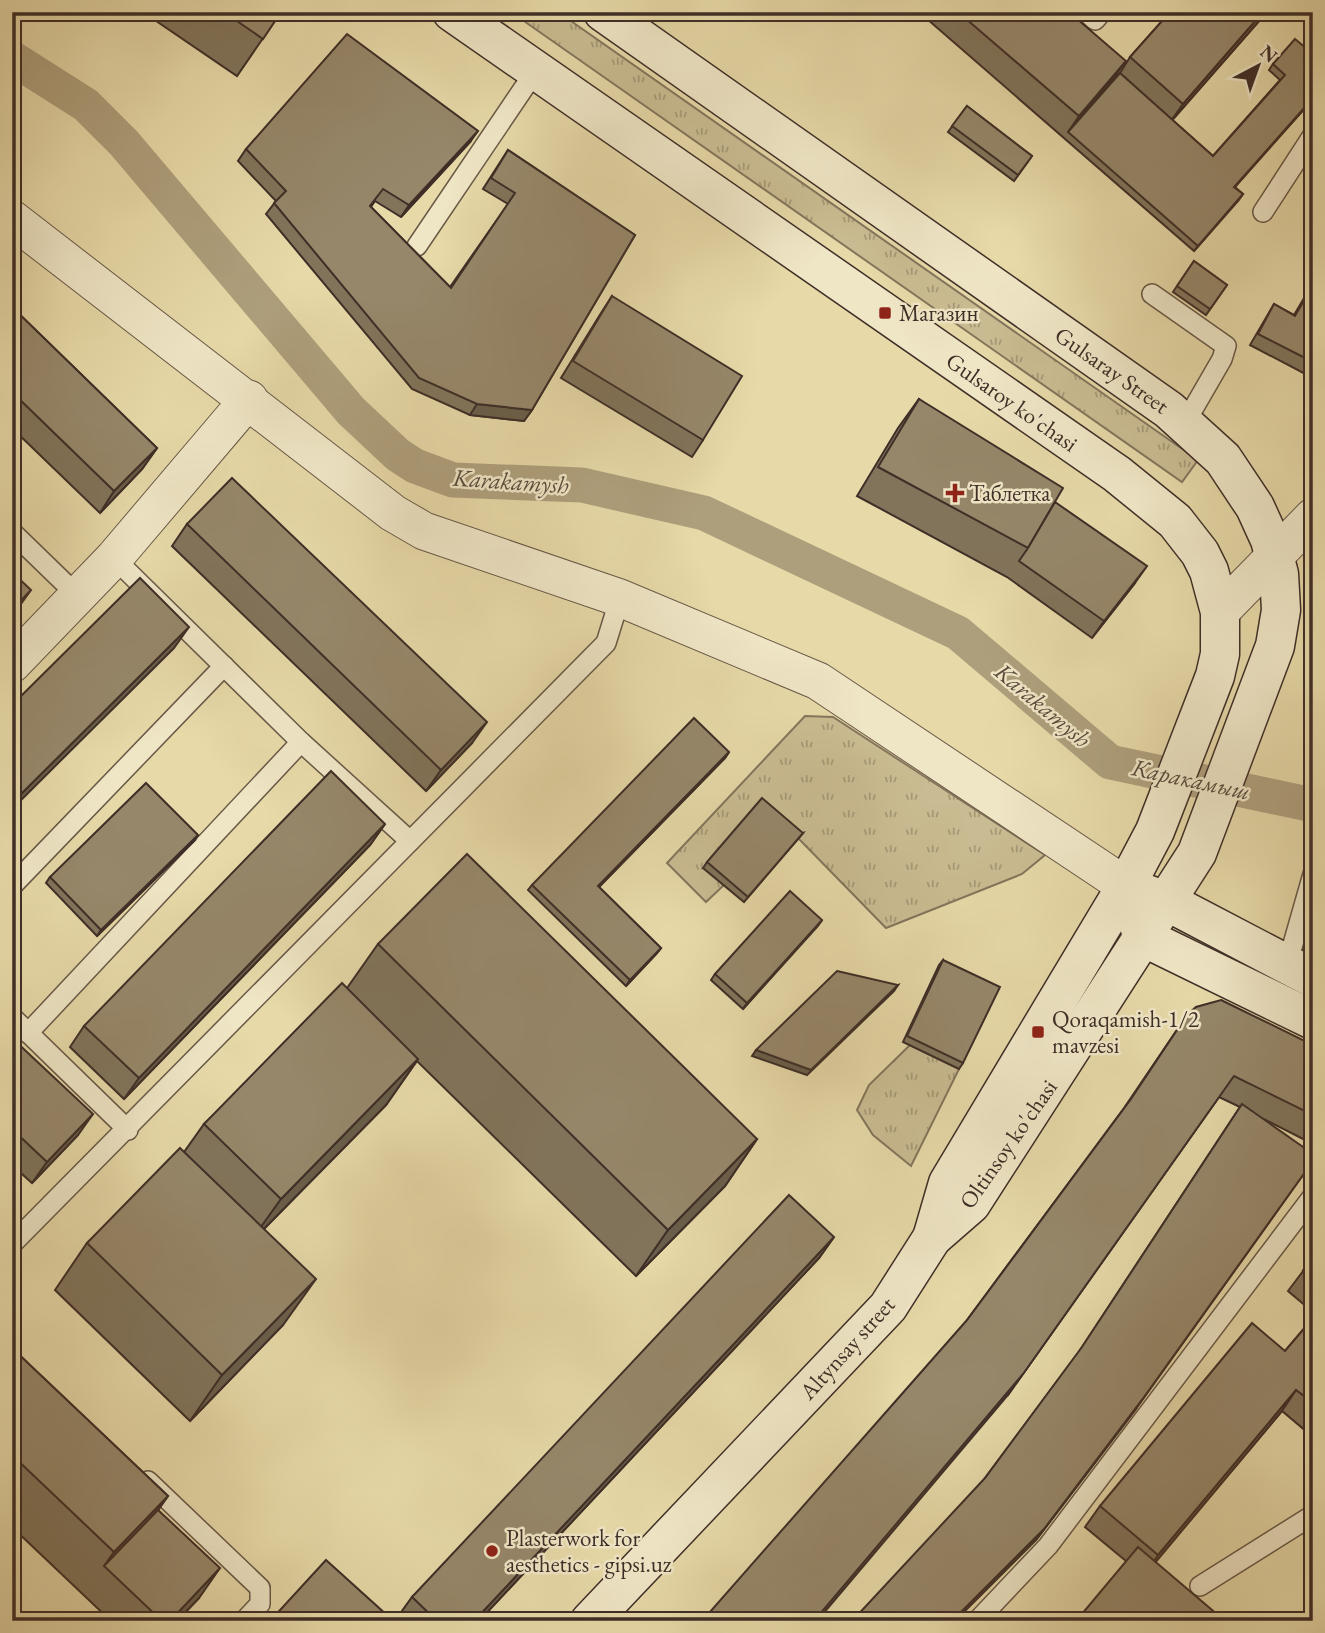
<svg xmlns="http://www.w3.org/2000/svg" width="1325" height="1633" viewBox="0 0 1325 1633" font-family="'EB Garamond',serif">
	<defs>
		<pattern id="grass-tufts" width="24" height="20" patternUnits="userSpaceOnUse" patternTransform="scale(1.75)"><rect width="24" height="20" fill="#cabc92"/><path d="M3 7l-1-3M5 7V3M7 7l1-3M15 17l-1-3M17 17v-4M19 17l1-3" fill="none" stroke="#a59977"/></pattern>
	</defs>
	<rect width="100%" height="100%" fill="#e7d9a8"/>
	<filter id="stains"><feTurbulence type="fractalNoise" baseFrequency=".00286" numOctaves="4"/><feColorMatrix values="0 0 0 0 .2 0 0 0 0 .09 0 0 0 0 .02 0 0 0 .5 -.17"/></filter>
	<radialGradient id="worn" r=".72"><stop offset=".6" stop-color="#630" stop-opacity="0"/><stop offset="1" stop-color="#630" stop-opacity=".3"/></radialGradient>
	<g fill="url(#grass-tufts)" stroke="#84755c" stroke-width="2">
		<path d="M511 12H558L1198 460 1182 482Z"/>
		<path d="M805 716 833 717 1045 855 1022 874 886 928 799 839 758 804 724 885 706 902 667 863Z"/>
		<path d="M910 1045 959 1069 911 1166 873 1135 857 1110 869 1085Z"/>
	</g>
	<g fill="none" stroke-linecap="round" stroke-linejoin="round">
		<path stroke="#ae9f7c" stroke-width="35" d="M12 58 86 105 124 143 351 411 398 455 415 466 453 480 582 485 704 513 958 633 1110 762 1313 805"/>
		<defs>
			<g id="lane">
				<path d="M1086 12 1095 20 1102 12"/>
				<path d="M1263 212 1313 135"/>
				<path d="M417 246 536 70"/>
				<path d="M1152 294 1226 346 1222 359 1185 423"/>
				<path d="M12 532 79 597"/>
				<path d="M114 558 301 742 410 841"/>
				<path d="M12 886 224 666"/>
				<path d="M1287 965 1313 874"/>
				<path d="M12 1017 128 1130"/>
				<path d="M28 1033 301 742"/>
				<path d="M12 1244 606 643 620 598"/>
				<path d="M148 1481 260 1588V1604L244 1621"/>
				<path d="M1200 1586 1313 1515"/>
				<path d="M977 1621 1048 1546 1313 1196"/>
			</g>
			<g id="street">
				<path d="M12 219 393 513 424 531 620 598 818 681 1126 886"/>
				<path d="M1220 612 1313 517"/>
				<path d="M12 664 114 558 249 399"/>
			</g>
			<g id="secondary">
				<path d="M452 12 1117 474 1175 521 1200 553 1209 571 1220 612V654L1215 676 1155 831 1126 886 948 1183 932 1238"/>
				<path d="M1144 893 1166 901 1313 978"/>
				<path d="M1135 914 1143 937 1313 1020"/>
				<path d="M590 1621 888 1307 932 1238 971 1204 1197 853 1275 646 1281 610 1279 574 1270 540 1255 507 1223 459 1169 410 603 12"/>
			</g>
		</defs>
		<use href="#lane" stroke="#685947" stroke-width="22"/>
		<use href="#street" stroke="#685947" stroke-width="39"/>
		<use href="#secondary" stroke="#3e2e27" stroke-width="41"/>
		<use href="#lane" stroke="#efe6c6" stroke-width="19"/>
		<use href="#street" stroke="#efe6c6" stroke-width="37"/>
		<use href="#secondary" stroke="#efe6c6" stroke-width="38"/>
	</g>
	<g fill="#81745b" stroke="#3e2e27" stroke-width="2">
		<path d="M143 12H281L237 76Z"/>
		<path d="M919 12H1069L1109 85 1120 73 1130 57 1170 12H1267L1172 120 1213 156 1280 80 1269 70 1273 64 1313 99 1235 187 1243 194 1194 251Z"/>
		<path d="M967 106 1032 156 1014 181 948 132Z"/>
		<path d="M470 142 401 217 375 201 371 207 450 287 508 204 483 189 508 150 635 235 532 410 524 421 470 415 412 389 266 214 276 201 238 161 246 149Z"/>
		<path d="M1194 261 1227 285 1206 315 1173 292Z"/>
		<path d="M1313 283V378L1250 345 1267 316 1274 304 1294 315Z"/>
		<path d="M612 296 703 440 692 457 561 378 601 313Z"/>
		<path d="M12 307 157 448 142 469 100 513 12 428Z"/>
		<path d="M919 399 1055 502 1135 583 1092 638 1007 577 857 496 898 428Z"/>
		<path d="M187 524 472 743 426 791 172 546Z"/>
		<path d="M729 752 725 758 599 887 661 948 657 953 626 986 528 890 532 885Z"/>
		<path d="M385 824 370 845 124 1099 70 1047 84 1026Z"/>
		<path d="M803 833 744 902 703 868 707 862Z"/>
		<path d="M194 841 97 936 46 883 50 877Z"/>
		<path d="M822 920 743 1009 711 980 715 974Z"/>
		<path d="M378 944 757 1139 725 1186 636 1276 417 1061 386 1105 264 1229 283 1325 190 1421 55 1290 87 1243 184 1152 204 1124 347 988Z"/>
		<path d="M943 960 963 1063 959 1069 903 1042 939 965Z"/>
		<path d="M1187 1015 1313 1045V1144L1264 1119 1136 1409 1036 1540 985 1478 1078 1353 1240 1107 1219 1097 1008 1395 967 1320 1124 1108Z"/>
		<path d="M12 1038 78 1135 32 1183 12 1165Z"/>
		<path d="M834 1237 819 1258 479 1621H400L397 1618 412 1597Z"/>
		<path d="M1313 1258V1312L1288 1291Z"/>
		<path d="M1313 1318V1437L1282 1411 1155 1562 1126 1561 1085 1527 1100 1506 1285 1351Z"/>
		<path d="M12 1348 168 1496 158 1510 199 1598 177 1621H111L12 1527Z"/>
	</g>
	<g fill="#695e4a" stroke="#3e2e27" stroke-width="2">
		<path d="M1263 12H1267L1168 125 1183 104Z"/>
		<path d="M1126 61 1111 82 1068 132 1079 116Z"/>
		<path d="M1313 98V99L1230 192 1234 187Z"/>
		<path d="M478 131 470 142 401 217 409 205Z"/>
		<path d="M1243 194 1239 200 1194 251 1198 246Z"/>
		<path d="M477 404 532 410 524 421 470 415Z"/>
		<path d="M157 448 142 469 100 513 114 491Z"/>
		<path d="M1147 566 1135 583 1092 638 1104 621Z"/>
		<path d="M31 590 16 611 12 616V610Z"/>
		<path d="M189 627 174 648 12 809V803Z"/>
		<path d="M487 722 472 743 426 791 441 770Z"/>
		<path d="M729 752 725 758 594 892 598 886Z"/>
		<path d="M385 824 370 845 124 1099 139 1078Z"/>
		<path d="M198 835 194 841 97 936 101 930Z"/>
		<path d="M822 920 818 926 743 1009 747 1003Z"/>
		<path d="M661 948 657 953 626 986 630 980Z"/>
		<path d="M898 985 894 991 807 1075 752 1056 756 1050Z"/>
		<path d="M418 1059 386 1105 248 1245 281 1199Z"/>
		<path d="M1219 1097 1008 1395 817 1621H814Z"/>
		<path d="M93 1114 78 1135 32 1183 47 1162Z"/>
		<path d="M757 1139 725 1186 636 1276 668 1230Z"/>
		<path d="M1313 1161 1136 1409 1036 1540 955 1621H952Z"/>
		<path d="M834 1237 819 1258 479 1621H474Z"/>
		<path d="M316 1279 283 1325 190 1421 222 1375Z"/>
		<path d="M1296 1390 1282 1411 1144 1576 1158 1555Z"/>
		<path d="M168 1496 138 1539 104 1566 114 1552Z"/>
		<path d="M220 1568 199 1598 177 1621H170Z"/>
	</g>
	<g fill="#96876a" stroke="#3e2e27" stroke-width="2">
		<path d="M224 12H281L263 39Z"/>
		<path d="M958 12H1069L1126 61 1079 116Z"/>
		<path d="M1170 12H1263L1183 104 1130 57Z"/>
		<path d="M347 34 478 131 409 205 383 189 370 206 451 288 515 193 491 178 508 150 635 235 532 410 477 404 419 378 274 203 286 191 246 149Z"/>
		<path d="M1295 39 1313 54V98L1234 187 1243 194 1198 246 1068 132 1120 73 1213 156 1285 75 1273 64Z"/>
		<path d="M967 106 1032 156 1018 175 952 126Z"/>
		<path d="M1194 261 1227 285 1210 309 1177 286Z"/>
		<path d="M1313 285V362L1258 334 1274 304 1295 316Z"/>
		<path d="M612 296 742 376 703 440 573 361Z"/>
		<path d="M12 307 157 448 114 491 12 392Z"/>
		<path d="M919 399 1063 488 1028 548 878 467Z"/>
		<path d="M232 478 487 722 441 770 187 524Z"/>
		<path d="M1055 502 1147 566 1104 621 1019 561 1028 548Z"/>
		<path d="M12 572 31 590 12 610Z"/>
		<path d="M140 578 189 627 12 803V705Z"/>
		<path d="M694 718 729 752 598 886 661 948 630 980 532 885Z"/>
		<path d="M331 771 385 824 139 1078 84 1026Z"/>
		<path d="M146 783 198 835 101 930 50 877Z"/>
		<path d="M762 798 803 833 748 897 707 862Z"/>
		<path d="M467 854 757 1139 668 1230 378 944Z"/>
		<path d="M790 891 822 920 747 1003 715 974Z"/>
		<path d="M943 960 1000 987 963 1063 907 1036Z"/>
		<path d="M837 971 898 985 811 1070 756 1050Z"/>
		<path d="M342 983 418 1059 281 1199 204 1124Z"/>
		<path d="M1221 1000 1313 1045V1115L1234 1076 1023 1374 814 1621H702L967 1320 1131 1099 1187 1015 1196 1007Z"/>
		<path d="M12 1038 93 1114 47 1162 12 1129Z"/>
		<path d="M1242 1104 1313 1154V1161L1144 1397 1044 1529 952 1621H852L985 1478 1082 1347Z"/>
		<path d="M180 1148 316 1279 222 1375 87 1243Z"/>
		<path d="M789 1195 834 1237 474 1621H437L412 1597Z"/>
		<path d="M1313 1258V1278L1303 1270Z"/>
		<path d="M1313 1318V1403L1296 1390 1158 1555 1100 1506 1252 1323 1285 1351Z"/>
		<path d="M12 1348 168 1496 114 1552 12 1455Z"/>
		<path d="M158 1510 220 1568 170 1621H162L104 1566Z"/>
		<path d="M1138 1547 1225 1621H1076Z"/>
		<path d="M326 1560 389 1617 386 1621H270Z"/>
	</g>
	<g fill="#8f2418" stroke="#efe6c6" stroke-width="2.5">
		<rect x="878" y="306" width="14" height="14" rx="3.5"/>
		<path d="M951.5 482.5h7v7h7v7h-7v7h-7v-7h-7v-7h7z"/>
		<rect x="1031" y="1025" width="14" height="14" rx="3.5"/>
		<circle cx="492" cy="1551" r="7"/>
	</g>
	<g text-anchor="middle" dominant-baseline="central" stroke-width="5" stroke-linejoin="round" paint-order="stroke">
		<g font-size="23" fill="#3e2e27" stroke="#efe6c6" text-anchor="start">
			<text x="899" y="313">Магазин</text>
			<text x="969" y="493">Таблетка</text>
			<text x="1052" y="1019">Qoraqamish-1/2<tspan x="1052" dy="26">mavzesi</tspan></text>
			<text x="506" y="1538">Plasterwork for<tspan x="506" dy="26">aesthetics - gipsi.uz</tspan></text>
		</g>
		<g font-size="23" fill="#3e2e27" stroke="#efe6c6">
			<text transform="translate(1112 370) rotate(35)">Gulsaray Street</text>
			<text transform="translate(1012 402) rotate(35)">Gulsaroy ko'chasi</text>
			<text transform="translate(1008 1144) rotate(-55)">Oltinsoy ko'chasi</text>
			<text transform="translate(847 1348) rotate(-48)">Altynsay street</text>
		</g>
		<g font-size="24" font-style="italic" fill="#5a4a3c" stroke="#efe6c6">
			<text transform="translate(511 481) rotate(4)">Karakamysh</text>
			<text transform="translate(1043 705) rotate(40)">Karakamysh</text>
			<text transform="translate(1191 779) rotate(12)">Каракамыш</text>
		</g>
	</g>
	<rect width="1325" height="1633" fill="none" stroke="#e7d9a8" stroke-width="42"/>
	<rect x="14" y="14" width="1297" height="1605" fill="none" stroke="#3e2e27" stroke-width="3.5"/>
	<rect x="21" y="21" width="1283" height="1591" fill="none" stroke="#3e2e27" stroke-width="2"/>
	<g transform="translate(1258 66) rotate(41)" stroke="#efe6c6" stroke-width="5" paint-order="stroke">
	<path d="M0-5L12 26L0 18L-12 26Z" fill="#3e2e27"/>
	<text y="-10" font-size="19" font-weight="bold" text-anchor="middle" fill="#3e2e27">N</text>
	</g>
	<rect width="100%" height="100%" filter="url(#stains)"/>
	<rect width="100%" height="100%" fill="url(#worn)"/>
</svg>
